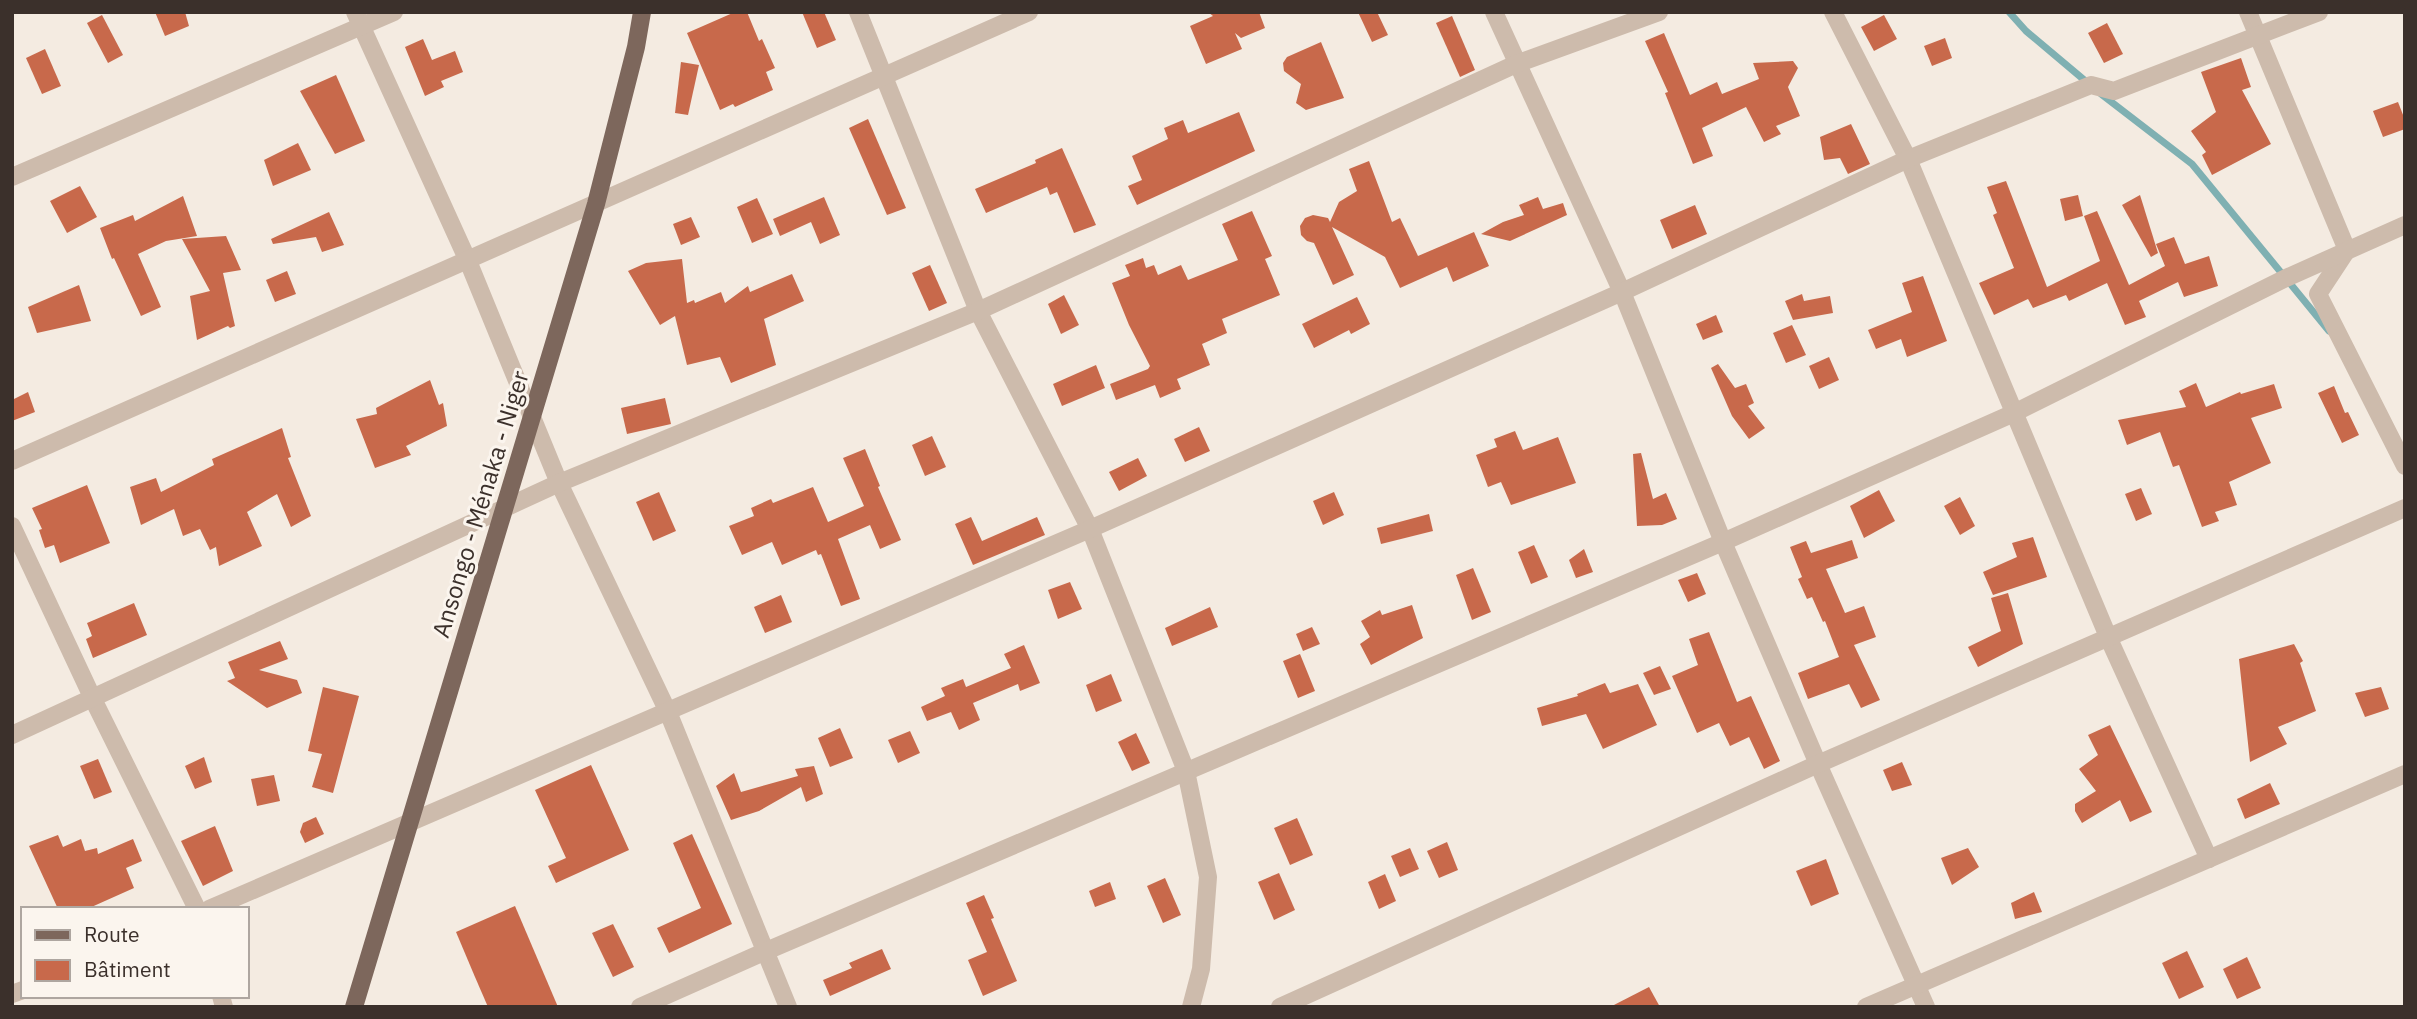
<svg xmlns="http://www.w3.org/2000/svg" width="2417" height="1019" viewBox="0 0 2417 1019" font-family="'IBM Plex Sans',sans-serif">
	<rect width="100%" height="100%" fill="#f4ebe1"/>
	<g fill="none" stroke-linecap="round" stroke-linejoin="round">
		<g stroke="#7fb0b2" stroke-width="7">
			<path d="M2009 12 2026 31 2089 84"/>
			<path d="M2101 94 2192 164 2329 331"/>
		</g>
	</g>
	<g fill="#c8694b">
		<path d="M155 12H185L189 26 165 36Z"/>
		<path d="M735 12H747L759 41 762 39 775 68 766 72 773 90 735 107 733 104 720 110 687 33Z"/>
		<path d="M802 12H824L836 40 817 48Z"/>
		<path d="M1208 12H1259L1265 28 1241 38 1235 33 1242 49 1206 64 1190 26 1213 16Z"/>
		<path d="M1358 12H1377L1388 35 1372 42Z"/>
		<path d="M102 15 123 55 108 63 87 23Z"/>
		<path d="M1884 15 1897 39 1874 51 1861 27Z"/>
		<path d="M1452 16 1475 70 1460 77 1436 23Z"/>
		<path d="M2107 23 2123 54 2104 63 2088 33Z"/>
		<path d="M1664 33 1690 95 1717 82 1722 94 1759 79 1753 63 1793 61 1798 68 1788 87 1800 116 1776 126 1781 134 1764 142 1746 107 1702 128 1713 156 1693 164 1665 93 1668 92 1645 41Z"/>
		<path d="M1945 38 1952 58 1932 66 1924 46Z"/>
		<path d="M423 39 432 60 455 51 463 72 441 81 444 87 425 96 405 47Z"/>
		<path d="M1321 42 1344 98 1306 110 1296 103 1301 84 1284 71 1283 63 1287 57Z"/>
		<path d="M45 49 61 86 42 94 26 58Z"/>
		<path d="M2241 58 2251 87 2242 90 2271 144 2212 175 2202 155 2206 152 2191 131 2216 112 2201 72Z"/>
		<path d="M681 62 699 65 688 115 675 113Z"/>
		<path d="M336 75 365 141 335 154 300 91Z"/>
		<path d="M2398 102 2405 120V129L2383 137 2373 111Z"/>
		<path d="M1239 112 1255 151 1137 205 1128 186 1142 180 1132 156 1168 139 1164 128 1183 120 1188 133Z"/>
		<path d="M868 119 906 208 887 215 849 128Z"/>
		<path d="M1851 124 1870 164 1848 174 1840 158 1824 160 1820 137Z"/>
		<path d="M298 143 311 170 273 186 264 160Z"/>
		<path d="M1062 148 1096 225 1074 233 1057 192 1050 195 1047 187 986 213 975 189 1036 163 1035 160Z"/>
		<path d="M1369 161 1392 222 1400 218 1418 256 1474 232 1489 266 1453 282 1447 267 1400 288 1385 257 1332 227 1354 275 1333 285 1314 243 1307 241 1301 235 1300 226 1305 218 1313 215 1328 218 1330 222 1339 202 1357 191 1349 169Z"/>
		<path d="M2006 181 2047 287 2100 261 2084 216 2097 211 2129 285 2165 266 2156 244 2174 237 2185 264 2209 256 2218 286 2184 297 2178 282 2139 301 2146 317 2125 325 2107 283 2069 301 2066 295 2033 308 2028 299 1994 315 1979 283 2014 268 1993 215 1997 213 1987 187Z"/>
		<path d="M80 186 97 217 67 233 50 201Z"/>
		<path d="M2078 195 2083 216 2065 221 2060 199Z"/>
		<path d="M2140 195 2158 253 2151 257 2122 205Z"/>
		<path d="M183 196 197 236 166 241 138 254 161 307 141 316 114 258 112 259 100 228 133 215 135 221Z"/>
		<path d="M824 197 840 235 820 244 811 222 780 236 773 219Z"/>
		<path d="M1538 197 1543 209 1563 203 1567 215 1510 241 1481 234 1503 222 1524 215 1519 205Z"/>
		<path d="M757 198 773 234 752 243 737 207Z"/>
		<path d="M1695 205 1707 234 1672 249 1660 220Z"/>
		<path d="M1252 211 1272 256 1265 259 1280 295 1222 319 1227 333 1202 344 1210 365 1177 379 1181 389 1160 398 1155 385 1116 400 1110 384 1148 369 1150 366 1129 325 1112 283 1130 276 1125 265 1143 258 1146 268 1154 265 1158 275 1181 265 1188 280 1238 260 1222 224Z"/>
		<path d="M329 212 344 245 322 252 316 237 273 244 271 239Z"/>
		<path d="M691 217 700 237 681 245 673 224Z"/>
		<path d="M226 236 241 270 223 273 235 326 230 328 228 326 197 340 190 296 210 291 182 239Z"/>
		<path d="M682 259 687 303 694 300 695 303 721 292 725 303 748 286 750 292 792 274 804 301 764 319 776 365 731 383 720 357 687 365 675 316 660 325 628 271 646 263Z"/>
		<path d="M930 265 947 303 929 311 912 273Z"/>
		<path d="M287 271 296 294 275 302 266 280Z"/>
		<path d="M1923 276 1947 341 1907 357 1901 339 1876 349 1868 330 1912 312 1902 283Z"/>
		<path d="M79 285 91 321 37 333 28 307Z"/>
		<path d="M1802 294 1804 301 1830 296 1833 313 1793 320 1785 301Z"/>
		<path d="M1064 295 1079 325 1061 334 1048 304Z"/>
		<path d="M1357 297 1370 324 1351 334 1349 330 1314 348 1302 324Z"/>
		<path d="M1716 315 1723 332 1703 340 1696 324Z"/>
		<path d="M1792 325 1806 355 1786 363 1773 333Z"/>
		<path d="M1829 357 1839 380 1819 389 1809 366Z"/>
		<path d="M1718 364 1735 388 1746 384 1754 403 1748 406 1765 428 1749 439 1732 416 1711 368Z"/>
		<path d="M1096 365 1105 388 1062 406 1053 384Z"/>
		<path d="M430 380 439 405 443 403 447 426 406 446 411 455 375 468 356 419 377 414 376 408Z"/>
		<path d="M2196 383 2206 407 2240 392 2241 394 2274 384 2282 408 2251 418 2271 463 2229 482 2237 505 2215 512 2219 521 2202 527 2179 465 2173 467 2160 432 2127 445 2118 420 2186 407 2179 391Z"/>
		<path d="M2334 386 2345 413 2348 412 2359 435 2342 443 2318 393Z"/>
		<path d="M28 392 35 412 12 421V400Z"/>
		<path d="M665 398 671 424 627 434 621 408Z"/>
		<path d="M1199 427 1210 451 1185 462 1174 439Z"/>
		<path d="M282 428 291 457 288 458 311 516 291 527 277 494 247 512 262 546 219 566 216 547 210 550 200 529 183 536 174 509 141 525 130 487 156 478 161 492 214 465 212 459Z"/>
		<path d="M1515 431 1523 450 1558 437 1576 483 1511 505 1501 482 1488 487 1476 455 1497 447 1494 439Z"/>
		<path d="M932 436 946 467 925 476 912 445Z"/>
		<path d="M865 449 880 486 878 487 901 540 880 549 870 525 838 539 860 599 841 606 821 554 818 555 816 550 782 565 772 542 742 555 729 526 754 516 751 508 771 499 773 503 813 487 828 522 864 506 843 458Z"/>
		<path d="M1641 453 1653 499 1666 493 1677 519 1662 525 1637 526 1633 454Z"/>
		<path d="M1138 458 1147 476 1119 491 1109 472Z"/>
		<path d="M87 485 110 543 60 563 54 545 45 548 39 530 42 529 32 508Z"/>
		<path d="M2141 488 2152 514 2136 521 2125 494Z"/>
		<path d="M1879 490 1895 521 1864 538 1850 506Z"/>
		<path d="M659 492 676 531 653 541 636 502Z"/>
		<path d="M1334 492 1344 515 1323 525 1313 501Z"/>
		<path d="M1960 497 1975 526 1960 535 1944 506Z"/>
		<path d="M1429 514 1433 531 1381 544 1377 528Z"/>
		<path d="M971 517 982 541 1037 517 1045 535 973 565 955 524Z"/>
		<path d="M2033 537 2047 577 1993 595 1983 572 2017 557 2012 543Z"/>
		<path d="M1852 540 1858 558 1826 569 1845 613 1864 606 1876 637 1854 645 1880 700 1861 708 1849 684 1808 699 1798 673 1839 657 1825 621 1823 622 1812 597 1807 599 1798 579 1802 577 1790 547 1806 541 1811 553Z"/>
		<path d="M1534 545 1548 577 1531 584 1518 552Z"/>
		<path d="M1584 549 1593 572 1576 578 1569 560Z"/>
		<path d="M1473 568 1491 612 1472 620 1456 575Z"/>
		<path d="M1697 573 1706 594 1688 602 1678 580Z"/>
		<path d="M1070 582 1082 609 1058 619 1048 590Z"/>
		<path d="M2008 593 2023 644 1978 667 1968 647 2001 631 1991 598Z"/>
		<path d="M781 595 792 622 765 633 754 607Z"/>
		<path d="M134 603 147 635 93 658 86 639 92 636 87 623Z"/>
		<path d="M1412 605 1423 638 1371 665 1360 644 1370 637 1361 621 1380 610 1382 615Z"/>
		<path d="M1210 607 1218 627 1172 646 1165 628Z"/>
		<path d="M1312 627 1320 644 1303 651 1296 634Z"/>
		<path d="M1709 632 1737 702 1751 696 1780 761 1764 769 1749 737 1730 746 1719 723 1697 733 1672 676 1698 665 1689 639Z"/>
		<path d="M280 641 288 659 259 670 297 680 302 693 267 708 227 681 235 678 228 662Z"/>
		<path d="M2294 644 2303 661 2300 663 2316 711 2278 727 2287 744 2250 762 2239 659Z"/>
		<path d="M1024 645 1040 683 1020 691 1018 684 973 703 980 720 959 730 951 712 927 721 921 707 945 696 941 688 963 679 966 687 1011 668 1004 654Z"/>
		<path d="M1300 654 1315 691 1298 698 1283 661Z"/>
		<path d="M1660 666 1671 689 1654 695 1643 673Z"/>
		<path d="M1111 674 1122 701 1096 712 1086 685Z"/>
		<path d="M1605 683 1610 693 1638 684 1657 725 1603 749 1586 714 1542 726 1537 708 1578 696 1577 694Z"/>
		<path d="M323 687 359 696 333 793 312 787 322 754 308 751Z"/>
		<path d="M2381 687 2389 709 2365 717 2355 693Z"/>
		<path d="M2110 725 2152 812 2130 822 2120 800 2082 823 2075 811V804L2096 791 2079 769 2098 755 2088 735Z"/>
		<path d="M840 728 853 758 830 767 818 738Z"/>
		<path d="M910 731 920 753 898 763 888 740Z"/>
		<path d="M1136 733 1150 763 1132 771 1118 742Z"/>
		<path d="M204 757 212 782 195 789 185 766Z"/>
		<path d="M98 759 112 792 94 799 80 766Z"/>
		<path d="M1902 762 1912 785 1892 791 1883 770Z"/>
		<path d="M591 765 629 850 556 883 548 866 566 858 535 790Z"/>
		<path d="M814 766 823 794 806 802 801 787 759 811 731 820 716 786 734 773 741 792 798 776 795 769Z"/>
		<path d="M274 775 280 801 257 806 251 779Z"/>
		<path d="M2270 783 2280 804 2245 819 2237 799Z"/>
		<path d="M316 817 324 834 305 843 300 832 303 823Z"/>
		<path d="M1297 818 1313 855 1290 865 1274 828Z"/>
		<path d="M215 826 233 871 203 886 181 841Z"/>
		<path d="M692 834 732 924 669 953 657 928 701 908 673 843Z"/>
		<path d="M58 835 63 847 81 839 85 851 97 848 98 854 133 839 142 861 126 868 134 888 87 909H58L29 846Z"/>
		<path d="M1447 842 1458 870 1439 878 1427 851Z"/>
		<path d="M1410 848 1419 869 1400 877 1391 856Z"/>
		<path d="M1968 848 1979 867 1952 885 1941 858Z"/>
		<path d="M1826 859 1839 894 1811 906 1796 871Z"/>
		<path d="M1279 873 1295 910 1274 920 1258 882Z"/>
		<path d="M1385 874 1396 901 1379 909 1368 882Z"/>
		<path d="M1165 878 1181 915 1163 923 1147 886Z"/>
		<path d="M1110 882 1116 899 1095 907 1089 891Z"/>
		<path d="M2034 892 2042 912 2015 919 2011 903Z"/>
		<path d="M984 895 994 918 991 919 1017 981 983 996 968 960 987 952 966 903Z"/>
		<path d="M515 906 558 1007H488L475 977 456 932Z"/>
		<path d="M613 924 634 967 613 977 592 933Z"/>
		<path d="M882 949 891 969 830 996 823 980 852 968 849 963Z"/>
		<path d="M2187 951 2204 987 2179 999 2162 963Z"/>
		<path d="M2247 957 2261 988 2237 999 2223 969Z"/>
		<path d="M1649 987 1660 1007H1610Z"/>
	</g>
	<g fill="none" stroke-linecap="round" stroke-linejoin="round">
		<g stroke="#cdbbac" stroke-width="18">
			<path d="M355 12 468 261 559 483 668 712 788 1007"/>
			<path d="M858 12 978 311 1090 529 1186 771 1208 877 1201 969 1191 1007"/>
			<path d="M1494 12 1622 292 1723 542 1818 764 1926 1007"/>
			<path d="M1833 12 1908 159 2109 639 2209 859"/>
			<path d="M2248 12 2347 250 2318 294 2405 466"/>
			<path d="M12 177 394 12"/>
			<path d="M12 461 1029 12"/>
			<path d="M12 526 93 699 197 909"/>
			<path d="M12 735 559 483 978 311 1516 64 1659 12"/>
			<path d="M209 909 1090 529 1622 292 1908 159 2091 85 2114 91 2319 12"/>
			<path d="M12 994 23 990"/>
			<path d="M221 996 224 1007"/>
			<path d="M640 1007 764 952 1723 542 2014 413 2286 278 2405 225"/>
			<path d="M1280 1007 1818 764 2405 508"/>
			<path d="M1866 1007 2405 774"/>
		</g>
		<path stroke="#7d675c" stroke-width="18" d="M354 1007 596 204 636 47 642 12"/>
	</g>
	<g text-anchor="middle" dominant-baseline="central" stroke-width="6" stroke-linejoin="round" paint-order="stroke">
		<g font-size="24" fill="#3b302b" stroke="#fbf5ee">
			<text transform="translate(480 504) rotate(-73)">Ansongo - Ménaka - Niger</text>
		</g>
	</g>
	<rect width="2417" height="1019" fill="none" stroke="#3b302b" stroke-width="28"/>
	<rect x="21" y="907" width="228" height="91" fill="#fbf5ee" stroke="#aea6a0" stroke-width="2"/>
	<rect x="35" y="930" width="35" height="10" fill="#7d675c" stroke="#aea6a0" stroke-width="2"/>
	<text x="84" y="942" font-size="21" fill="#3b302b">Route</text>
	<rect x="35" y="960" width="35" height="21" fill="#c8694b" stroke="#aea6a0" stroke-width="2"/>
	<text x="84" y="977" font-size="21" fill="#3b302b">Bâtiment</text>
</svg>
